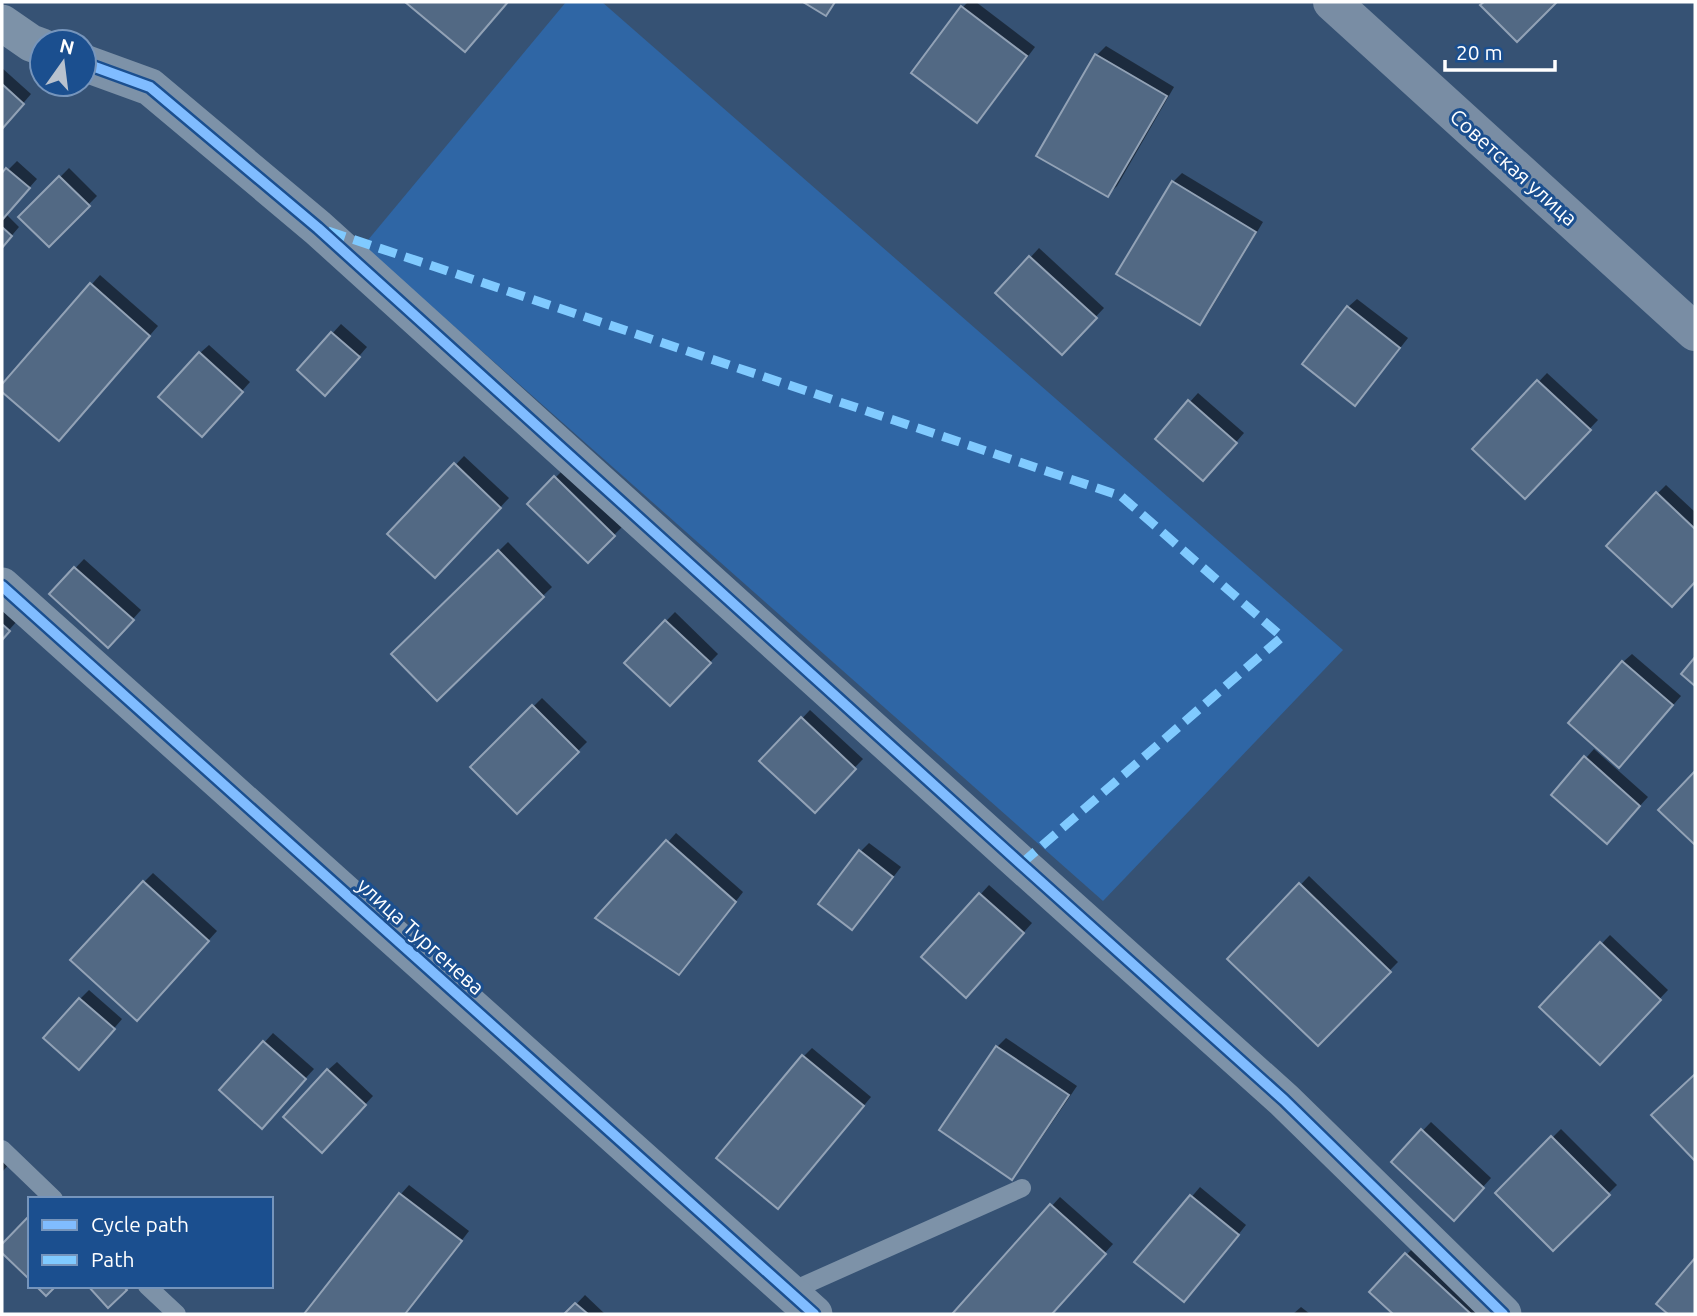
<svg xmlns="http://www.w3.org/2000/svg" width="1697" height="1316" viewBox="0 0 1697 1316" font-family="Ubuntu,sans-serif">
	<rect width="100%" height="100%" fill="#365274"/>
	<path fill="#2f66a5" d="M566 2H602L1343 650 1103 901 363 246Z"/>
	<g fill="#0007">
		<path d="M408 2H507L465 50Z"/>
		<path d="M968 2H976L1035 47 986 112 977 121 963 7Z"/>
		<path d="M1106 46 1174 87 1117 186 1108 195 1097 55Z"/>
		<path d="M2 68 31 94 2 128Z"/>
		<path d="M17 161 37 179 6 214 19 227 2 247V176Z"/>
		<path d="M69 168 97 196 49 245 21 217Z"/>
		<path d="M1182 173 1263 222 1208 314 1200 323 1173 182Z"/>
		<path d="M1039 248 1104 308 1062 353 998 293Z"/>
		<path d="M100 275 158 326 59 439 2 390V386Z"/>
		<path d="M1357 299 1408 338 1363 395 1348 307Z"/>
		<path d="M341 324 367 347 334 385 299 370Z"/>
		<path d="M209 345 250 382 211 426 200 353Z"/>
		<path d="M1547 373 1598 420 1525 497 1475 449Z"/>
		<path d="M1198 393 1244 433 1212 470 1157 438Z"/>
		<path d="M464 456 509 498 435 576 390 534Z"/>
		<path d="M564 469 623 526 588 561 529 504Z"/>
		<path d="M1666 485 1695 512V580L1672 605 1657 494Z"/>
		<path d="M508 542 552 587 437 699 394 654Z"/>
		<path d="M84 559 141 610 117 637 51 594Z"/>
		<path d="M2 607 17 621 2 638Z"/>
		<path d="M675 612 718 654 670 704 626 662Z"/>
		<path d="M1632 654 1681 696 1628 757 1623 662Z"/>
		<path d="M542 698 587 742 517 812 472 767Z"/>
		<path d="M810 710 863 759 814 810 762 761Z"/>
		<path d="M1594 749 1648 797 1615 833 1586 758Z"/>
		<path d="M676 833 743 892 688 964 679 972 668 842Z"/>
		<path d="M869 843 901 867 861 919 852 928 860 852Z"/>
		<path d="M153 873 217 931 145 1010 144 882Z"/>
		<path d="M1309 876 1398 962 1318 1044 1229 959Z"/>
		<path d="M989 885 1032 923 975 987 924 957Z"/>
		<path d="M1610 935 1668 990 1600 1062 1541 1007Z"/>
		<path d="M89 990 122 1019 88 1059 80 999Z"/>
		<path d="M273 1033 314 1069 270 1117 221 1090Z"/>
		<path d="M1006 1038 1077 1086 1021 1168 1012 1177 997 1047Z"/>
		<path d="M812 1048 871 1097 786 1198 804 1056Z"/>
		<path d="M337 1062 373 1096 330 1142 328 1070Z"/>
		<path d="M1431 1122 1491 1178 1462 1210 1393 1162Z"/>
		<path d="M1561 1129 1617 1185 1553 1249 1497 1193Z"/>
		<path d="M2 1152 11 1162 2 1172Z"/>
		<path d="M409 1185 469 1231 405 1314H306L401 1194Z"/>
		<path d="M1200 1187 1246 1225 1193 1291 1137 1262Z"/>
		<path d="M1060 1197 1113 1244 1050 1314H954Z"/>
		<path d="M1415 1246 1489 1314H1395L1371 1292Z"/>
		<path d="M585 1295 605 1314H567Z"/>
		<path d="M1301 1307 1310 1314H1293Z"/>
	</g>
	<g fill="#526984" stroke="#92a2b6" stroke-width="2">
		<path d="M405 2H508L465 52Z"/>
		<path d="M803 2H835L826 16Z"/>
		<path d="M1484 2H1557L1517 42 1480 5Z"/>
		<path d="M961 6 1027 56 977 123 911 73Z"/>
		<path d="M1095 54 1167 96 1108 197 1036 156Z"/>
		<path d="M2 84 24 104 2 129Z"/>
		<path d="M6 168 30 188 2 220V173Z"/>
		<path d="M59 176 90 206 49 247 18 217Z"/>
		<path d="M1172 181 1256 232 1200 325 1116 274Z"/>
		<path d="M2 227 12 236 2 248Z"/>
		<path d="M1029 256 1097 318 1062 355 995 293Z"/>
		<path d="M90 283 150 336 59 441 2 392V384Z"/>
		<path d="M1347 306 1400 348 1355 406 1302 364Z"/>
		<path d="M331 332 360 357 325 396 297 370Z"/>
		<path d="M199 352 243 392 202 437 158 397Z"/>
		<path d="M1537 380 1591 430 1525 499 1472 449Z"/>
		<path d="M1188 400 1237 443 1203 481 1155 439Z"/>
		<path d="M454 463 501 508 435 578 387 534Z"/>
		<path d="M554 476 615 536 588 563 527 504Z"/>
		<path d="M1656 492 1695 529V582L1672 607 1606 546Z"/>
		<path d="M498 550 544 597 437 701 391 654Z"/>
		<path d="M74 567 134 620 108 648 49 594Z"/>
		<path d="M665 620 711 663 670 706 624 663Z"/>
		<path d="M2 624 10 631 2 640Z"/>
		<path d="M1695 657V686L1681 674Z"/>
		<path d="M1622 661 1673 705 1619 768 1568 723Z"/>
		<path d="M532 705 579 752 517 814 470 767Z"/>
		<path d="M801 717 856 769 815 813 759 761Z"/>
		<path d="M1584 756 1640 806 1607 844 1551 795Z"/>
		<path d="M1695 771V845L1658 810Z"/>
		<path d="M666 840 736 902 679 975 595 918Z"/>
		<path d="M859 850 893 877 852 930 818 904Z"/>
		<path d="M143 881 209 941 137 1021 70 960Z"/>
		<path d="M1299 883 1391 972 1318 1046 1227 959Z"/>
		<path d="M979 893 1024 933 966 998 921 957Z"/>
		<path d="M1600 942 1661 1000 1600 1065 1539 1007Z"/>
		<path d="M79 998 115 1029 79 1070 43 1038Z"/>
		<path d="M263 1041 306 1079 262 1129 219 1090Z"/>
		<path d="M996 1046 1069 1095 1012 1180 939 1130Z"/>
		<path d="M802 1055 864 1106 778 1209 716 1158Z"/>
		<path d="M327 1069 366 1105 322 1153 283 1117Z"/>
		<path d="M1695 1074V1161L1651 1115Z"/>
		<path d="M1421 1129 1484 1188 1454 1221 1391 1162Z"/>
		<path d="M1551 1136 1610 1195 1553 1251 1495 1193Z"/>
		<path d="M399 1193 462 1241 405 1314H304Z"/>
		<path d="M1190 1195 1239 1235 1184 1302 1134 1262Z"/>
		<path d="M1050 1204 1106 1254 1052 1314H952Z"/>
		<path d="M30 1215V1280L2 1253V1244Z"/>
		<path d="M1405 1253 1471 1314H1393L1369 1292Z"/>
		<path d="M1695 1258V1314H1668L1656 1304Z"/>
		<path d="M36 1286H56L46 1296Z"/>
		<path d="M88 1286H123L127 1290 108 1308Z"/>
		<path d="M575 1303 588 1314H564Z"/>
	</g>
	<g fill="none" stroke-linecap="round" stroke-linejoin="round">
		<g stroke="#7d92a8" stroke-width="18">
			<path d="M2 1149 54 1199"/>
			<path d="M147 1286 177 1314"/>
			<path d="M789 1292 1022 1188"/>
		</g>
		<g stroke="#7d92a8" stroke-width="37">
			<path d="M2 23 31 43 42 47"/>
			<path d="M84 63 150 87 318 228 1021 864 1284 1100 1503 1314"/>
			<path d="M2 586 814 1314"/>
		</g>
		<path stroke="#798da4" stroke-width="38" d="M1332 2 1695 332"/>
		<path stroke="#80caff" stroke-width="9" stroke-dasharray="18 9" stroke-linecap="butt" d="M328 231 1121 496 1282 637 1021 864"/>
		<defs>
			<g id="cycleway">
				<path d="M84 63 150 87 318 228 1021 864 1284 1100 1503 1314"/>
				<path d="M2 586 814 1314"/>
			</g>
		</defs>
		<use href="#cycleway" stroke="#1b4f8f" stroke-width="15"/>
		<use href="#cycleway" stroke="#80bcff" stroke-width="10"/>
	</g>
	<g text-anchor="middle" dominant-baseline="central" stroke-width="6" stroke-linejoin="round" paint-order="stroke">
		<g font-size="21" fill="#fff" stroke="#1b4f8f">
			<text transform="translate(1514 167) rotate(42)">Советская улица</text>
			<text transform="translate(421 936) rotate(42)">улица Тургенева</text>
		</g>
	</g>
	<rect width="1697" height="1316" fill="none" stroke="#ffffff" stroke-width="7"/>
	<rect x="28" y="1197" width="245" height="91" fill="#1b4f8f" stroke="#7695bc" stroke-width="2"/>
	<rect x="42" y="1220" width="35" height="10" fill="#80bcff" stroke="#7695bc" stroke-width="2"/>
	<text x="91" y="1232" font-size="21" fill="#ffffff">Cycle path</text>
	<rect x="42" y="1255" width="35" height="10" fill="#80caff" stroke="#7695bc" stroke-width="2"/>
	<text x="91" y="1267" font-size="21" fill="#ffffff">Path</text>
	<g transform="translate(63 63) rotate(14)"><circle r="33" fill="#1b4f8f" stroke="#7695bc" stroke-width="2"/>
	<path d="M0-5L12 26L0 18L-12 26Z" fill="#b9c2ce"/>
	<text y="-10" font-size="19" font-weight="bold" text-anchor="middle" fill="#ffffff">N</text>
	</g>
	<path d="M1445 60v10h110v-10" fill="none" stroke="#ffffff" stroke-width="3.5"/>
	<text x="1456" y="60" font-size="21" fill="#ffffff" stroke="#1b4f8f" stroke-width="5" paint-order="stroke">20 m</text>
</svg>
